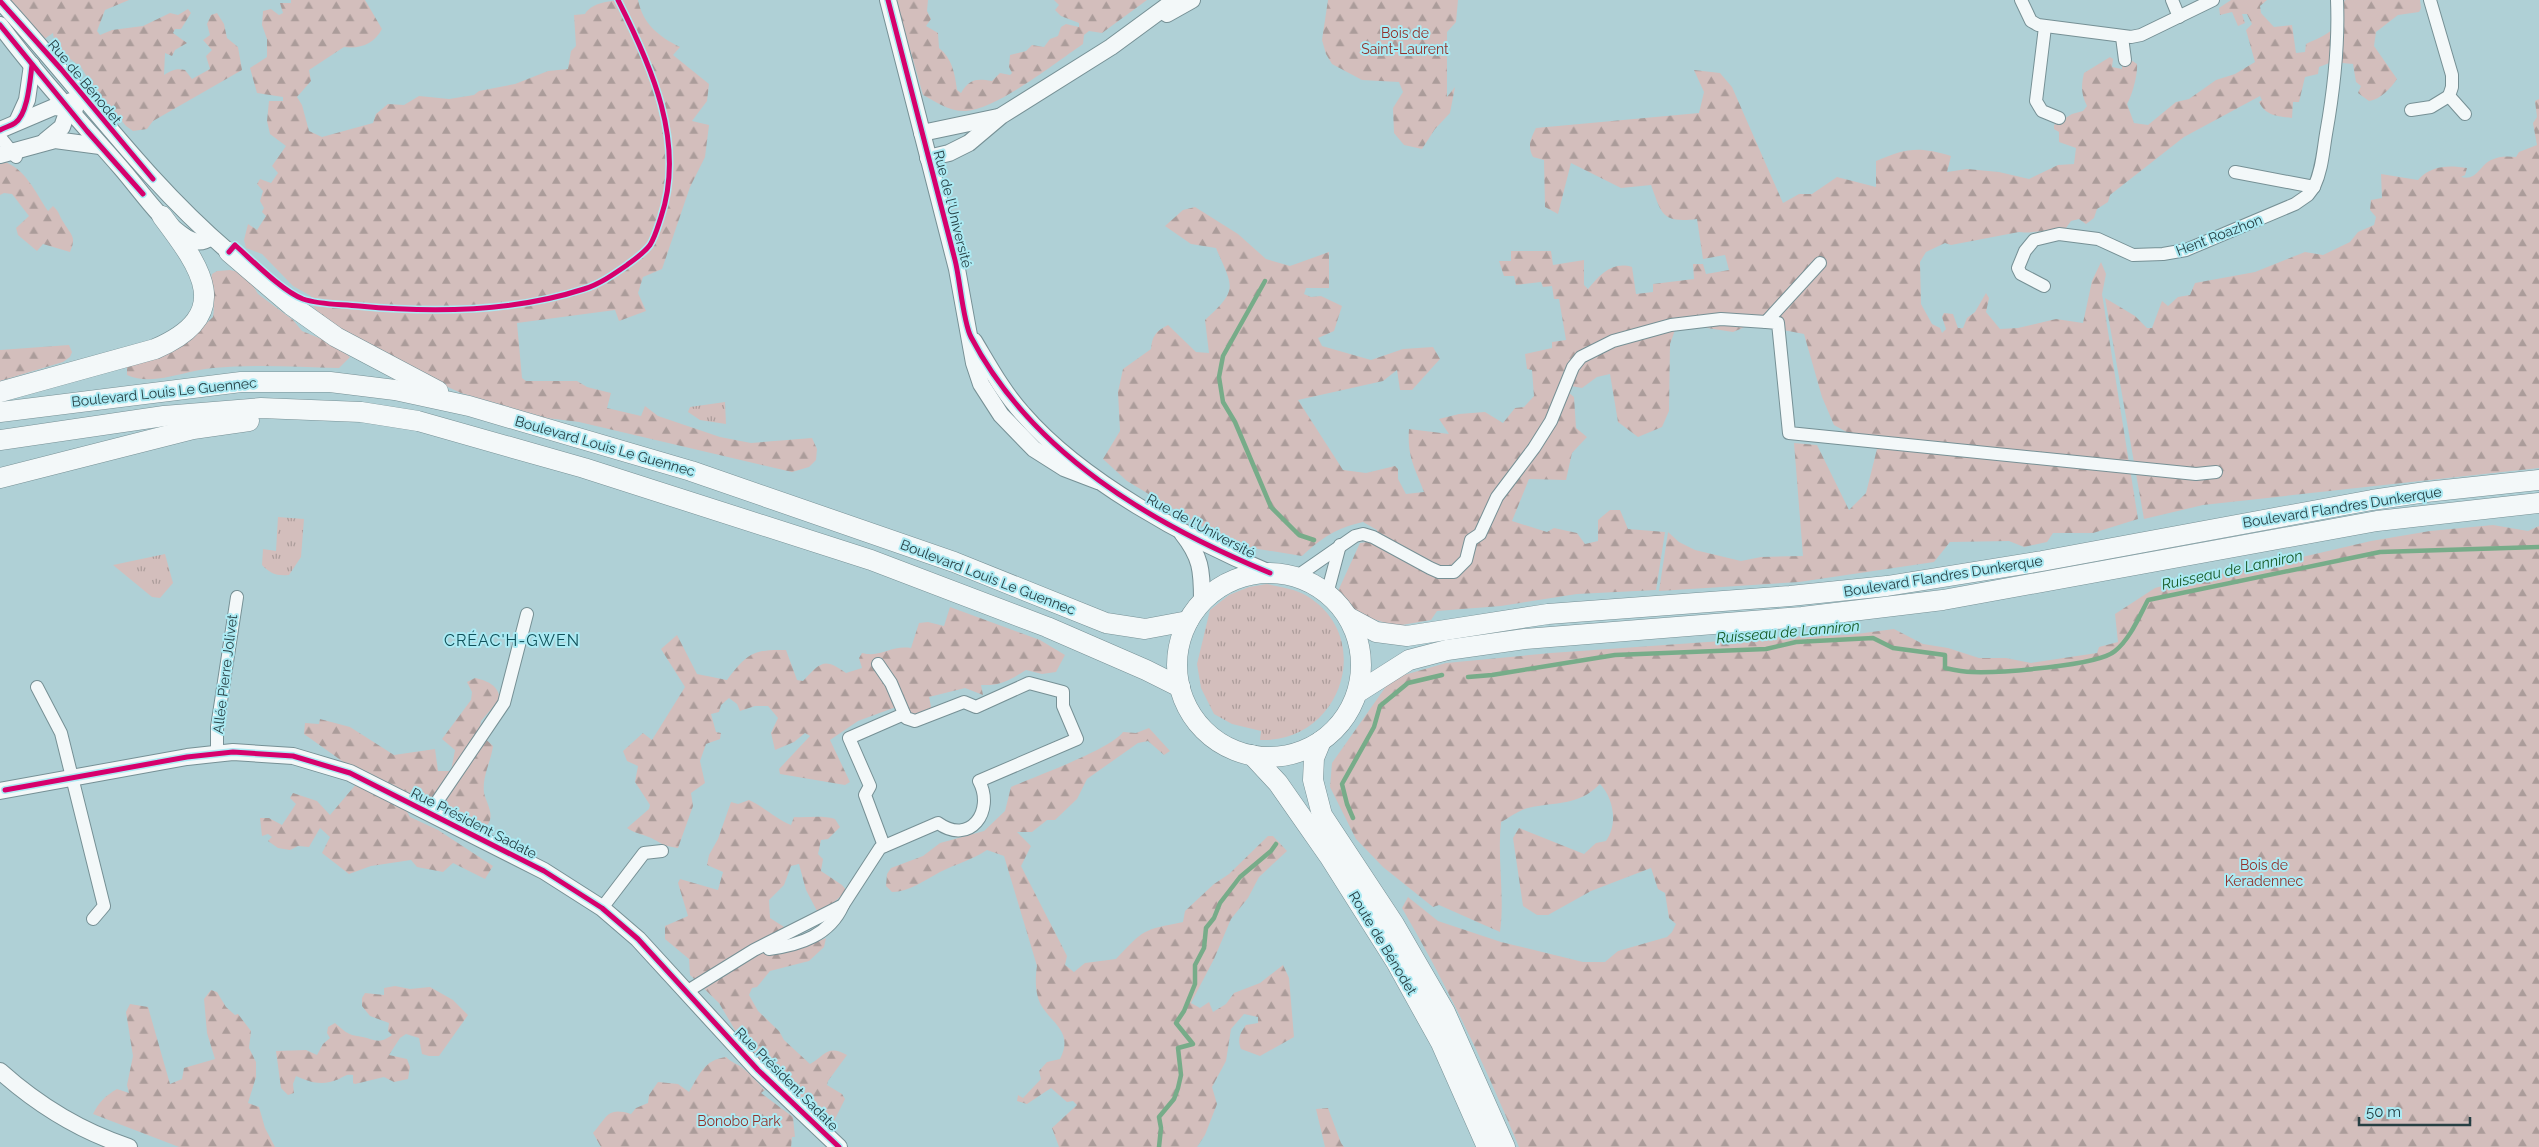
<svg xmlns="http://www.w3.org/2000/svg" width="2539" height="1147" viewBox="0 0 2539 1147" font-family="Raleway,sans-serif">
	<defs>
		<pattern id="grass-tufts" width="24" height="20" patternUnits="userSpaceOnUse" patternTransform="scale(1.25)"><rect width="24" height="20" fill="#d3bebc"/><path d="M3 7l-1-3M5 7V3M7 7l1-3M15 17l-1-3M17 17v-4M19 17l1-3" fill="none" stroke="#ab9c9a"/></pattern>
		<pattern id="forest-firs" width="22" height="20" patternUnits="userSpaceOnUse" patternTransform="scale(1.25)"><rect width="22" height="20" fill="#d3bebc"/><path d="M5 1l3.5 6h-7zM16 11l3.5 6h-7z" fill="#ab9c9a"/></pattern>
	</defs>
	<rect width="100%" height="100%" fill="#afd0d6"/>
	<g fill="url(#grass-tufts)">
		<path d="M725 402 726 424 700 420 688 412 690 407Z"/>
		<path d="M278 517 304 519 301 557 289 575C276 576 271 574 262 565L263 549 276 551Z"/>
		<path d="M165 554 173 583 160 598 152 597 113 565Z"/>
		<path d="M1267 584C1280 587 1296 589 1307 596 1376 638 1341 743 1260 740L1261 731 1232 724 1214 714 1201 688 1197 664 1210 610 1229 595 1249 587Z"/>
	</g>
	<g fill="url(#forest-firs)">
		<path d="M4 0H129L105 10 97 31 100 35 112 30 143 26 170 13 178 15 188 9 191 13 181 29H175L173 33 187 43 175 50 172 56 165 53 164 75C171 71 175 68 185 70L192 79 210 69 206 56 212 50 203 40 210 35 207 24 211 15 217 13 224 24 227 38 238 47 242 70 153 121 147 129 133 131 126 126 92 85 81 67 49 43 54 39 53 33 43 40Z"/>
		<path d="M291 0H365L382 29C374 44 361 49 344 47L309 70 311 81 297 97 302 105 309 131 322 137 373 123 376 114 388 104 404 105 419 96 449 99 474 95 479 91 515 84 548 71 568 69 571 51 576 46 574 15 585 14C593 0 618 0 638 0 643 24 658 36 680 47L673 55 709 84 707 101 692 121 709 125 705 157 690 187 662 269 643 277 638 293 646 311 619 321 615 310 517 323 522 378 526 381H577L587 387 611 393 607 408 641 416 645 406 658 416 720 437 751 443 812 438 817 449 816 460 809 467 792 472 579 422 547 418 461 393 382 357 337 346 350 357 339 368C297 367 255 364 213 368 185 370 153 387 127 375V365L199 330 213 317C216 301 208 288 212 274L217 271 230 270 239 272 252 284 258 294 293 320 302 331 329 342 322 317 312 305 311 296 293 286 262 254 246 248 244 240 248 224 257 230 266 216 262 212 264 208 260 201 263 191 257 184 260 179 271 183 278 173 272 166 286 146 270 134 267 121 269 101H283V97L257 93 250 68 267 57V39L262 25 263 11 271 9 279 15 283 13 280 3H291Z"/>
		<path d="M896 0H928L927 11 931 19 926 26 938 33 939 48C952 58 955 74 957 90L961 93C970 78 977 79 992 81L1000 73 1010 75 1012 73 1009 67 1010 55 1026 51 1032 45 1044 47 1050 39 1058 36 1061 27 1066 24 1079 27V23L1061 16 1055 10 1059 5 1054 0H1147L1102 33 1089 31 1084 35 1083 44C1055 63 997 109 966 111 950 112 936 102 923 95Z"/>
		<path d="M1328 0H1458L1456 22 1447 32V97L1455 87 1450 113 1435 129 1422 149 1404 145 1394 133 1393 108 1403 92 1399 82 1362 80 1332 64 1326 54 1322 40Z"/>
		<path d="M2231 0H2267L2260 6 2261 13 2274 27 2292 25 2296 53 2305 52 2306 44C2332 32 2338 31 2343 1L2346 0H2420L2421 8 2419 12 2398 15 2376 32 2374 46 2397 79C2390 89 2381 99 2369 101L2358 93 2361 86 2356 82 2353 64 2332 62 2319 67 2318 74 2305 77 2299 102H2293L2292 118C2277 116 2266 116 2259 102L2262 100 2260 96 2184 137 2110 195 2108 202 2097 209 2094 218 2086 224 2079 219 2071 221 2066 228C2054 229 2028 234 2019 232L1951 245 1945 243 1926 252 1920 262 1921 304 1932 324 1940 328 1942 333 1946 329 1942 317 1944 313 1953 314 1958 328H1963L1967 318 1975 312 1986 293 1989 298 1986 312 2000 329 2018 328 2056 319 2083 323 2092 281 2101 262 2106 274 2102 294 2138 519 2093 533H2053L2047 542 2024 547 2009 541 1950 542 1934 562 1799 582 1659 591 1668 532 1679 542 1695 550 1741 561 1761 557 1803 556 1794 443 1817 445 1849 510 1866 493 1877 449 1834 425 1822 397 1804 334 1752 324 1733 332 1701 327 1675 330 1670 344 1669 411 1662 427 1638 437 1618 422 1610 374 1597 377 1582 388 1571 386 1568 392 1574 397 1576 428 1587 437 1572 453 1566 480 1529 479 1512 521 1547 532 1554 528 1577 533 1585 544 1598 541V520L1610 510H1620L1628 529 1665 532 1656 590 1577 594 1501 606 1437 611 1431 620 1396 626 1363 616 1348 606 1338 591 1360 543 1374 541 1377 530 1363 522C1336 528 1323 537 1302 556L1246 547 1222 538 1127 481 1103 459 1120 431 1118 392 1123 369 1151 349C1152 336 1156 331 1168 325L1196 352 1209 353 1205 320C1239 289 1233 288 1216 248L1191 244 1165 226 1183 210 1195 207 1238 234 1266 259 1290 266 1329 252V288H1306L1304 294 1311 297 1321 296 1342 306 1334 331 1318 338 1322 346 1371 360 1403 349 1433 347 1440 359 1412 390H1400L1397 370 1383 381 1298 400 1343 470 1366 473 1395 466 1398 469V479L1406 494 1424 492C1415 468 1407 457 1409 429L1449 434 1439 419 1459 414 1485 412 1503 423 1515 408 1524 407 1534 396 1532 370 1527 369 1525 354 1552 348V342L1566 340 1559 299H1554L1552 286 1543 287 1541 282 1516 285 1514 276H1504L1499 261H1511V251H1551L1553 265 1584 260V285L1588 289C1600 275 1612 261 1632 267L1636 294 1653 292V284L1694 279 1693 264H1703L1706 274 1729 270 1725 255 1703 259 1697 219C1662 223 1662 215 1651 185L1621 188 1571 163 1558 214 1545 207 1544 160 1533 157C1527 146 1531 138 1536 128L1699 113 1704 92 1694 70 1720 73 1732 87 1783 203 1799 194H1812L1837 177 1876 187V161C1906 148 1919 146 1951 156L1947 172 1967 169 1999 172 2029 179 2058 165 2074 164 2076 148 2059 142V132L2054 129V125L2072 114 2083 111 2087 106C2081 94 2081 86 2084 73L2110 57 2113 59 2112 67 2122 69V64L2131 60 2137 64C2138 74 2132 96 2127 104L2134 123 2148 125 2176 102 2189 99 2216 80 2235 74 2255 62 2246 30 2252 24 2247 14H2242L2245 23 2238 26 2232 12 2220 15 2219 8Z"/>
		<path d="M2539 99V468L2203 505 2144 519 2105 298 2135 316 2147 328H2152L2162 301 2168 306 2178 297 2190 295 2195 283 2255 272 2305 252 2323 255 2350 242 2358 232 2374 225 2376 217 2370 210 2371 200 2382 198 2381 174 2418 180C2431 165 2449 165 2467 168L2465 175 2461 177C2477 181 2479 166 2491 160 2499 156 2507 156 2516 157L2519 152 2537 145 2533 123 2537 117 2535 101Z"/>
		<path d="M3 161C26 169 35 192 48 211L53 206C60 212 59 216 64 223 71 235 77 237 70 252L43 244 37 251 18 235 16 228 29 216 12 194 4 193 0 195V162Z"/>
		<path d="M69 345 72 352 70 357 63 362 0 381V350Z"/>
		<path d="M2493 525 2528 531 2539 526V1147H1519C1485 1065 1447 985 1402 908L1408 897 1438 921 1501 942 1583 962H1605L1618 951 1667 937 1672 932 1676 924 1669 918 1665 893 1658 889 1651 868 1591 891 1548 915H1537L1523 906 1513 838 1519 828 1584 854 1596 843 1606 841C1618 824 1614 799 1600 784 1577 807 1557 801 1528 808 1519 810 1509 818 1501 822 1497 859 1505 895 1500 932L1439 905 1433 907 1383 867 1356 839 1330 787 1332 763 1387 685 1404 675 1446 663 1551 653 1779 637 1849 635 1894 629 1923 644 1948 648 1979 658H2006L2031 663 2097 653 2099 647 2118 642 2115 614 2155 588 2184 580 2251 569 2371 541 2430 531Z"/>
		<path d="M950 607 1040 640 1065 655 1056 672 1042 674 1026 670C1010 680 1000 686 981 685L983 695 965 688 929 697 932 711 912 716 896 707 858 721 830 740 850 782 845 785 780 774 779 769 810 736 805 733 794 742 775 750 771 733 778 718 768 706H755L740 711 737 704 729 698 721 705 719 712 711 714 716 732 721 733 720 739 706 744 700 761 705 783 691 793 693 806 678 848C660 846 660 841 646 836 638 833 635 833 627 828L649 809 650 805 635 782 638 766 627 761 623 751 643 733 652 740 685 687 661 649 677 635 697 674 727 680C747 654 753 649 786 650L797 680 803 681C821 662 824 657 846 673L862 668 859 658 862 653C882 658 890 645 911 648L919 623 928 622 944 626Z"/>
		<path d="M475 678C488 681 498 685 500 699L481 721 479 733 493 746C491 762 482 776 484 793 487 805 496 816 486 827 468 827 443 813 434 797L405 808 410 817 438 830 493 866 485 879 453 863 443 872 417 867 411 860 371 866 349 874 322 853 330 837 320 828 309 847 298 846 290 850 278 848 268 841 272 837 268 834 262 836 260 818H269L282 825 296 804 290 798 293 793 317 801 330 815 363 776 304 734 305 723 319 724 320 719 350 727 394 755 435 749 438 771H451L455 750 442 739 471 700 472 692 467 682Z"/>
		<path d="M1149 728 1170 751 1164 755 1148 741 1138 743 1087 779 1077 799 1055 820H1047L1032 832H1017L1031 846 1021 866 1067 956 1065 965 1074 972 1085 963 1116 959C1144 929 1143 930 1183 922L1185 911 1214 884 1229 874 1268 836H1273L1287 851 1259 877 1248 898 1231 919 1214 959 1191 1003 1200 1008 1209 1002 1213 1012 1226 1004 1234 993 1260 983 1283 965 1289 978 1294 1037 1260 1056 1241 1049C1237 1039 1240 1033 1246 1025L1258 1023V1017L1244 1014 1231 1029 1226 1061 1212 1087 1217 1104 1205 1135 1197 1147H1059L1052 1128 1077 1105 1073 1101 1067 1102 1051 1088 1027 1104 1017 1101 1018 1095 1023 1098 1041 1079 1039 1071 1047 1062 1060 1059C1074 1032 1052 1024 1041 1005 1035 994 1035 978 1037 966L1004 856 987 850C972 860 956 864 940 872 925 880 909 892 892 892L886 886 887 874 891 868 923 856 940 843 984 831 1005 811 1011 787C1034 777 1111 749 1123 732L1136 733Z"/>
		<path d="M749 800C764 807 775 818 791 825L794 817C807 818 822 815 835 819L840 827 828 839 821 840 818 854 823 859 821 871 842 885 847 891 827 908 817 911 806 890 799 864 791 866 784 885 769 900 770 918 811 944 826 938 824 947 809 961 770 971 757 987 752 988 749 995 758 1011 779 1031 784 1040 810 1064C825 1056 827 1044 847 1055L828 1081 827 1085 842 1094 845 1099 834 1121 821 1118 813 1111 741 1040 719 1003 690 975 689 959 665 939V926L688 916 678 883 680 879 718 890 723 872 707 865 709 855 718 839 731 802 738 804Z"/>
		<path d="M395 986 410 989 430 987 453 1000 468 1015 439 1056H429L422 1054 419 1038 406 1034 400 1038 389 1055 407 1059 410 1067 408 1079 394 1082 384 1077 355 1084 353 1083V1075C346 1074 345 1076 339 1079 323 1086 311 1083 296 1076L293 1084 294 1093 288 1095 281 1088 276 1051 306 1050 317 1055 323 1044 330 1038 327 1033 328 1027 335 1023C351 1037 349 1034 367 1038 379 1042 382 1042 392 1035L388 1031 389 1023 370 1016 362 1006V998L365 993 384 995V988Z"/>
		<path d="M211 990 217 992 226 1007 235 1015 238 1014 251 1031 249 1048 256 1062V1077L248 1103 259 1107 265 1128 275 1147H179L93 1114C99 1102 105 1096 117 1089L129 1093 127 1085 133 1056 126 1012 130 1004 148 1007 170 1084 182 1079 184 1068 215 1059 207 1033 204 999Z"/>
		<path d="M726 1057C732 1063 738 1064 744 1069 751 1075 758 1083 765 1090L761 1093 793 1117 795 1137H792L791 1147H601L593 1133C608 1116 607 1107 631 1114L636 1108 648 1103 649 1095 658 1082 678 1084 689 1092C700 1074 704 1060 726 1057Z"/>
		<path d="M1328 1108 1341 1143 1344 1147H1325L1316 1109Z"/>
	</g>
	<g fill="none" stroke-linecap="round" stroke-linejoin="round">
		<g stroke="#77ac89" stroke-width="4.5">
			<path d="M1265 281 1223 356 1219 377 1223 402 1235 422 1271 507 1299 535 1314 540"/>
			<path d="M1468 677 1492 675 1615 655 1766 649 1796 642 1873 638 1893 648 1945 655V668C1954 670 1963 672 1972 672 1998 673 2098 666 2115 651 2130 639 2139 617 2148 600L2380 552 2539 547"/>
			<path d="M1353 818 1347 804 1342 784 1374 727 1380 706 1408 683 1442 675"/>
			<path d="M1159 1147 1161 1128 1159 1117 1174 1099 1178 1088 1181 1075 1178 1048 1193 1044 1176 1023 1184 1011 1195 984V965L1204 948 1206 928 1214 918 1220 903 1240 877 1271 851 1276 844"/>
		</g>
		<defs>
			<g id="minor">
				<path d="M2021 0 2031 21 2038 25 2131 37 2141 35 2213 0"/>
				<path d="M2172 0 2179 17"/>
				<path d="M2430 0 2452 75V87L2449 96 2465 114"/>
				<path d="M2045 27 2036 101 2042 111 2059 118"/>
				<path d="M2122 37 2125 60"/>
				<path d="M2411 110 2431 107 2449 96"/>
				<path d="M0 137 16 157"/>
				<path d="M2235 172 2314 187C2322 170 2323 152 2326 134 2334 89 2339 46 2337 0"/>
				<path d="M2044 286 2021 274 2018 268 2025 251 2034 240 2059 234 2098 239 2133 255 2163 254 2186 250 2295 204 2308 195 2314 187"/>
				<path d="M1766 322 1778 323 1789 433 2196 474 2216 472"/>
				<path d="M1296 577 1355 536 1363 534 1373 537 1430 568 1439 572H1454L1466 560 1471 540 1480 534 1497 497 1534 448 1551 421 1573 367 1581 357 1613 341 1671 325 1721 319 1766 322 1820 263"/>
				<path d="M1327 594 1340 545"/>
				<path d="M37 687 61 733 104 906 93 919"/>
				<path d="M217 753V727L237 597"/>
				<path d="M430 812 504 703 527 614"/>
				<path d="M884 846 865 795 870 786 849 738 904 714"/>
				<path d="M602 908 644 853 662 851"/>
				<path d="M769 949C800 945 830 935 843 905"/>
				<path d="M686 992 754 950 843 905 880 848 938 823C970 846 995 811 979 781L1077 739 1063 706V692L1029 683 976 707 964 702 915 721 906 718 891 683 878 664"/>
			</g>
			<g id="tertiary">
				<path d="M888 0 957 269 974 363 981 384 1001 415 1034 449 1064 468 1098 481"/>
				<path d="M0 1C77 84 142 178 229 252"/>
				<path d="M1167 14 1192 0"/>
				<path d="M0 25C37 75 80 121 121 168 141 191 161 222 187 238 196 243 203 243 211 237"/>
				<path d="M17 122 27 100 32 65"/>
				<path d="M0 130 54 107 75 109"/>
				<path d="M922 133 998 117"/>
				<path d="M45 141 62 127 71 101"/>
				<path d="M0 155 55 140 100 146"/>
				<path d="M928 158 949 153 969 143 1001 116 1111 47 1175 0"/>
				<path d="M974 341C989 366 1003 392 1023 414 1081 481 1188 539 1270 573"/>
				<path d="M1182 533C1201 557 1202 570 1202 600"/>
				<path d="M0 791 187 757 233 752 293 756 350 773 544 871 602 908 638 939 758 1070 839 1147"/>
				<path d="M0 1071C38 1105 80 1131 129 1147"/>
			</g>
			<g id="primary">
				<path d="M229 252 291 305 336 337 438 391"/>
				<path d="M0 392 155 349C236 314 201 268 162 216"/>
				<path d="M0 412 241 382H330L395 390 469 406 691 471 954 562 1106 623 1145 629 1188 621"/>
				<path d="M0 440 164 416 261 408 361 412 418 421 584 468 871 560 1047 627 1146 670 1180 687"/>
				<path d="M0 478 193 429 249 421"/>
				<circle cx="1269" cy="665" r="92"/>
				<path d="M1348 617 1376 632 1407 636 1548 614 1790 596 1887 586 2042 561 2372 500 2426 492 2539 480"/>
				<path d="M1357 693 1409 660 1447 650 1525 639 1802 617 1943 600 2377 521 2539 503"/>
				<path d="M1321 741 1314 758 1313 780 1322 815 1394 924 1445 1012 1505 1147"/>
				<path d="M1252 755 1278 783 1329 856 1396 962 1441 1043 1487 1147"/>
			</g>
		</defs>
		<use href="#minor" stroke="#769095" stroke-width="14"/>
		<use href="#tertiary" stroke="#769095" stroke-width="18"/>
		<use href="#primary" stroke="#769095" stroke-width="21"/>
		<use href="#minor" stroke="#f3f8f9" stroke-width="12"/>
		<use href="#tertiary" stroke="#f3f8f9" stroke-width="16"/>
		<use href="#primary" stroke="#f3f8f9" stroke-width="20"/>
		<defs>
			<g id="cycleway">
				<path d="M888 0C911 86 932 173 955 260 960 279 963 322 971 337 1032 454 1152 524 1270 573"/>
				<path d="M0 1 61 69 153 179"/>
				<path d="M0 25 87 131 143 194"/>
				<path d="M0 130C5 127 11 126 15 123 28 114 30 80 32 65"/>
				<path d="M229 252 235 245C253 261 282 291 303 299 320 305 341 304 359 306 433 313 513 312 584 289 600 284 614 274 627 265 635 259 644 253 650 245 655 237 658 226 661 217 686 143 651 65 618 0"/>
				<path d="M5 790 187 757 233 752 293 756 350 773 544 871 602 908 638 939 758 1070 839 1147"/>
			</g>
		</defs>
		<use href="#cycleway" stroke="#aceaf3" stroke-width="8"/>
		<use href="#cycleway" stroke="#d6006c" stroke-width="5"/>
	</g>
	<g text-anchor="middle" dominant-baseline="central" stroke-width="4" stroke-linejoin="round" paint-order="stroke">
		<g font-size="14" fill="#92312a" stroke="#aceaf3">
			<text x="1405" y="33">Bois de<tspan x="1405" dy="16">Saint-Laurent</tspan></text>
			<text x="2264" y="865">Bois de<tspan x="2264" dy="16">Keradennec</tspan></text>
			<text x="739" y="1121">Bonobo Park</text>
		</g>
		<g font-size="14" fill="#263f43" stroke="#aceaf3">
			<text transform="translate(85 82) rotate(50)">Rue de Bénodet</text>
			<text transform="translate(953 209) rotate(76)">Rue de l'Université</text>
			<text transform="translate(2219 235) rotate(-21)">Hent Roazhon</text>
			<text transform="translate(164 392) rotate(-6)">Boulevard Louis Le Guennec</text>
			<text transform="translate(605 446) rotate(16)">Boulevard Louis Le Guennec</text>
			<text transform="translate(2342 507) rotate(-9)">Boulevard Flandres Dunkerque</text>
			<text transform="translate(1201 526) rotate(28)">Rue de l'Université</text>
			<text transform="translate(1943 576) rotate(-9)">Boulevard Flandres Dunkerque</text>
			<text transform="translate(988 577) rotate(21)">Boulevard Louis Le Guennec</text>
			<text transform="translate(225 674) rotate(-83)">Allée Pierre Jolivet</text>
			<text transform="translate(474 823) rotate(27)">Rue Président Sadate</text>
			<text transform="translate(1383 943) rotate(59)">Route de Bénodet</text>
			<text transform="translate(787 1079) rotate(45)">Rue Président Sadate</text>
		</g>
		<g font-size="15" font-style="italic" fill="#165a26" stroke="#aceaf3">
			<text transform="translate(2232 570) rotate(-12)">Ruisseau de Lanniron</text>
			<text transform="translate(1788 632) rotate(-5)">Ruisseau de Lanniron</text>
		</g>
		<g font-size="16" letter-spacing="1" fill="#0f515a" stroke="#aceaf3">
			<text x="512" y="640">CRÉAC'H-GWEN</text>
		</g>
	</g>
	<path d="M2359 1117v8h111v-8" fill="none" stroke="#263f43" stroke-width="2.5"/>
	<text x="2366" y="1117" font-size="15" fill="#263f43" stroke="#aceaf3" stroke-width="4" paint-order="stroke">50 m</text>
</svg>
